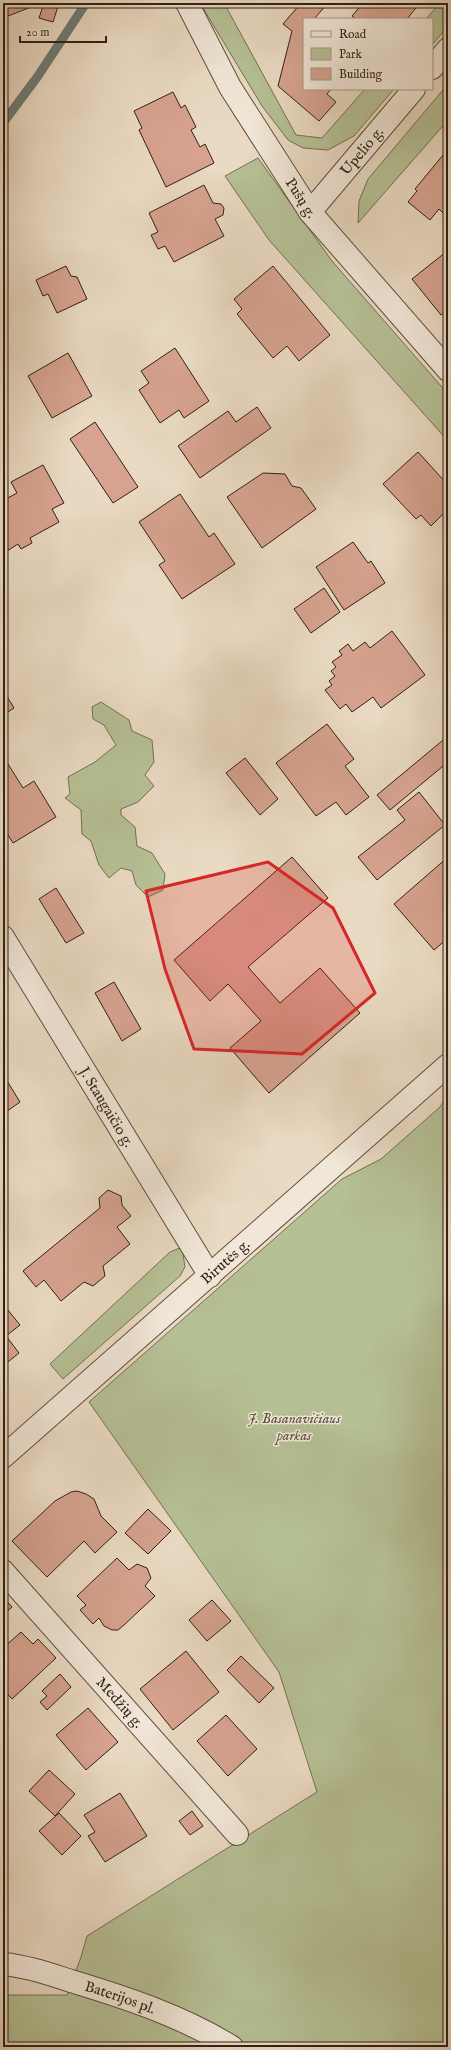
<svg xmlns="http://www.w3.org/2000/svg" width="451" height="2050" viewBox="0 0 451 2050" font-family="'IM FELL English',serif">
	<rect width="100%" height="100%" fill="#eadac3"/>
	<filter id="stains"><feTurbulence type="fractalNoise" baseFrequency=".005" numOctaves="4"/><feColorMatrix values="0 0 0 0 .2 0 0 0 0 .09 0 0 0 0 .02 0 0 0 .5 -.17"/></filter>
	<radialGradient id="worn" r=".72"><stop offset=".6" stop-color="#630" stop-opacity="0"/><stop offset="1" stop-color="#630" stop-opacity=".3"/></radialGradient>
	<g fill="#b6c095" stroke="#737054">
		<path d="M200 3H224L296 135 322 138 365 89H394L354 136 328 150 303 148 288 140 262 106Z"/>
		<path d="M440 3H448V26L432 45V19H426Z"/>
		<path d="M448 84V120L358 223 359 201 368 179Z"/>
		<path d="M258 158 332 261 448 394V441L269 240 225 176Z"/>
		<path d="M101 702 129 720 132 731 152 740 154 762 145 775 154 786 138 802 121 809V815L135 827 137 846 152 853 165 874 163 890 148 897 136 885 132 871 121 868 109 878 99 865 91 841 82 834 81 810 65 798 70 794 68 777 95 762 116 745 104 725 93 719 92 707Z"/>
		<path d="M448 1095V2047H3V1995H67L81 1957 87 1936 317 1792 279 1672 89 1402 342 1179 381 1159 440 1107Z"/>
		<path d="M182 1247 185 1267 180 1276 63 1379 50 1364 170 1252Z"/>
	</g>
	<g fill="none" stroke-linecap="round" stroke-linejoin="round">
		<path stroke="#6e7c75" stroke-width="9" d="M3 123 38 76 86 3"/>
	</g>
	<g fill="#d7a390" stroke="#302014">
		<path d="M3 3H29L31 7 3 18Z"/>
		<path d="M44 3H59L53 22 39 18Z"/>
		<path d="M301 3H328L314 19H304V89H331L327 94 336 102 319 121 278 86 292 31 283 24Z"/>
		<path d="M363 3H420L407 19H356L352 16Z"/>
		<path d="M173 92 181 108 185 105 196 127 191 130 200 147 205 144 214 163 166 187 139 130 142 128 134 111Z"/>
		<path d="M448 149V206L443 213 439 209 430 220 408 202 417 191 415 189Z"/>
		<path d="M204 185 213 203 221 204 224 208 223 215 215 219 224 236 174 262 165 246 158 249 151 235 158 232 149 213Z"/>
		<path d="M446 252 448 254V309L441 315 412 279Z"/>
		<path d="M66 266 71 276 77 277 87 299 57 313 48 294 43 296 36 280Z"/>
		<path d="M273 266 330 335 299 361 287 346 273 358 237 314 242 309 234 299Z"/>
		<path d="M175 348 209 401 184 418 179 410 160 423 139 390 149 383 141 371Z"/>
		<path d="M68 353 92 396 52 418 28 376Z"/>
		<path d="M257 407 271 428 200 478 178 446 228 411 236 422Z"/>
		<path d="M95 422 138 487 113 503 70 439Z"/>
		<path d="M418 452 448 485V509L431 526 421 515 416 519 383 484Z"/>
		<path d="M43 465 64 503 52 509 59 522 30 538 32 543 21 549 18 544 7 551 3 543V498L4 500 17 493 11 482Z"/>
		<path d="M263 473 285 474 292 486 301 488 316 509 262 548 227 497Z"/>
		<path d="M180 494 209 537 214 533 235 564 182 599 159 565 165 561 139 522Z"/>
		<path d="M353 542 368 563 371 561 385 583 344 610 316 567Z"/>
		<path d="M324 588 340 612 311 633 294 609Z"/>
		<path d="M392 631 425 675 381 708 373 697 352 712 346 704 340 709 325 690 332 685 329 681 335 676 331 671 336 667 332 662 342 655 339 651 348 644 353 651 365 642 370 648Z"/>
		<path d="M3 690 14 708 3 715Z"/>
		<path d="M327 724 354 759 345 766 369 797 346 815 336 802 316 816 276 763Z"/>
		<path d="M448 736V762L390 810 377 795Z"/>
		<path d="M3 756 23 788 34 781 56 817 13 843 3 827Z"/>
		<path d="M245 758 278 799 260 815 226 773Z"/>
		<path d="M419 792 445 825 377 880 358 857 405 820 397 810Z"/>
		<path d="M292 857 328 898 248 967 280 1003 320 968 360 1013 269 1093 230 1048 261 1021 228 984 210 1001 174 960Z"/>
		<path d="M448 857V938L434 950 394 904Z"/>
		<path d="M56 888 84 933 66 943 39 899Z"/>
		<path d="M114 982 141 1029 122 1041 95 993Z"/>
		<path d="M4 1076 20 1102 3 1114V1077Z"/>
		<path d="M108 1190 121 1196 122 1205 131 1216 117 1227 130 1244 103 1266 105 1276 93 1286 84 1282 61 1301 44 1280 36 1287 23 1271 100 1208 99 1198Z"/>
		<path d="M3 1304 20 1325 6 1336 19 1353 3 1366Z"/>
		<path d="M77 1491 86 1494 94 1499 101 1516 117 1532 95 1553 84 1541 47 1577 12 1541 55 1501 71 1492Z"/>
		<path d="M148 1509 171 1531 148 1554 125 1533Z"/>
		<path d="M117 1558 129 1570 137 1564 147 1568 151 1578 145 1586 155 1596 124 1625 118 1630H112L104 1626 99 1618 93 1624 80 1610 86 1605 77 1596Z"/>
		<path d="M3 1597 12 1607 3 1615Z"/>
		<path d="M212 1600 231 1621 207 1641 189 1620Z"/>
		<path d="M21 1632 33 1644 38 1639 56 1658 12 1699 3 1689V1648Z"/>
		<path d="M186 1651 219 1692 173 1730 140 1689Z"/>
		<path d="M241 1656 274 1688 259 1703 227 1670Z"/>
		<path d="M60 1674 71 1687 47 1710 40 1702 47 1696 42 1691Z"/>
		<path d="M88 1708 118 1742 86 1770 56 1735Z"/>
		<path d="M226 1715 257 1749 228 1776 197 1741Z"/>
		<path d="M49 1770 75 1794 55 1816 29 1791Z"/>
		<path d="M120 1793 147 1836 105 1862 88 1836 95 1832 84 1815Z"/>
		<path d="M192 1811 203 1826 190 1835 179 1821Z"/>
		<path d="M59 1813 81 1836 62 1855 39 1831Z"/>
	</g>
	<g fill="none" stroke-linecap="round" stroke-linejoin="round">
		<defs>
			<g id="minor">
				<path id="s1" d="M187 3 230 87 310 212 448 370"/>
				<path d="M432 68 448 49"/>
				<path id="s2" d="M310 212 414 89"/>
				<path id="s3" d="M3 937 210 1276"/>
				<path id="s4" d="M3 1457 448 1065"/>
				<path id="s5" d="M3 1571 237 1834"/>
				<path id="s6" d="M3 1964C26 1966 49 1974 71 1981 127 1998 182 2016 232 2047"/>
			</g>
		</defs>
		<use href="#minor" stroke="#5e4e40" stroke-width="24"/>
		<use href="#minor" stroke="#f1e7d8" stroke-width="22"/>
	</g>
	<path fill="#d62828" fill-opacity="0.2" stroke="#d62828" stroke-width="3" stroke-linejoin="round" d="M268 862 333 908 375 993 302 1054 194 1049 165 969 146 891Z"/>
	<g text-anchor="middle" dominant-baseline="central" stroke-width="3" stroke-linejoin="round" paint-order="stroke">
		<g font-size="15" fill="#302014" stroke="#f1e7d8">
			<text stroke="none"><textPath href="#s2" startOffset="80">Upelio g.</textPath></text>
			<text stroke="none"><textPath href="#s1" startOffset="226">Pušų g.</textPath></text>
			<text stroke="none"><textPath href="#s3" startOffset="199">J. Staugaičio g.</textPath></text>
			<text stroke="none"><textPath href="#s4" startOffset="296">Birutės g.</textPath></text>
			<text stroke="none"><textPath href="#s5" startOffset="176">Medžių g.</textPath></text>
			<text stroke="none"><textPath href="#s6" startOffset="122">Baterijos pl.</textPath></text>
		</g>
		<g font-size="15" font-style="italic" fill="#58503b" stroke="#f1e7d8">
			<text x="294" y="1418">J. Basanavičiaus<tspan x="294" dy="17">parkas</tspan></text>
		</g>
	</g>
	<rect width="451" height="2050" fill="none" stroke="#eadac3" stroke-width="16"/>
	<rect x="4" y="4" width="443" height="2042" fill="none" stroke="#302014" stroke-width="2"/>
	<rect x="8" y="8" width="435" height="2034" fill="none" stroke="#302014"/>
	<rect x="303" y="18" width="130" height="72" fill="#f1e7d8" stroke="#a4978a"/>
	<rect x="311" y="31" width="20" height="6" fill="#f1e7d8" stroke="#a4978a"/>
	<text x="339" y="38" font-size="12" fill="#302014">Road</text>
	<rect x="311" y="48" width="20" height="12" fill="#b6c095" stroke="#a4978a"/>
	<text x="339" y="58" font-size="12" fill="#302014">Park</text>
	<rect x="311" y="68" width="20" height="12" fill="#d7a390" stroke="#a4978a"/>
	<text x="339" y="78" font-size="12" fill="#302014">Building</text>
	<path d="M20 36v6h86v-6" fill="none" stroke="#302014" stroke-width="2"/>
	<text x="26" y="36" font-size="12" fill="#302014" stroke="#f1e7d8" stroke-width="3" paint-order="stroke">20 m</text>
	<rect width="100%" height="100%" filter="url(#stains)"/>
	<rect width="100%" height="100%" fill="url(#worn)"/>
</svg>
